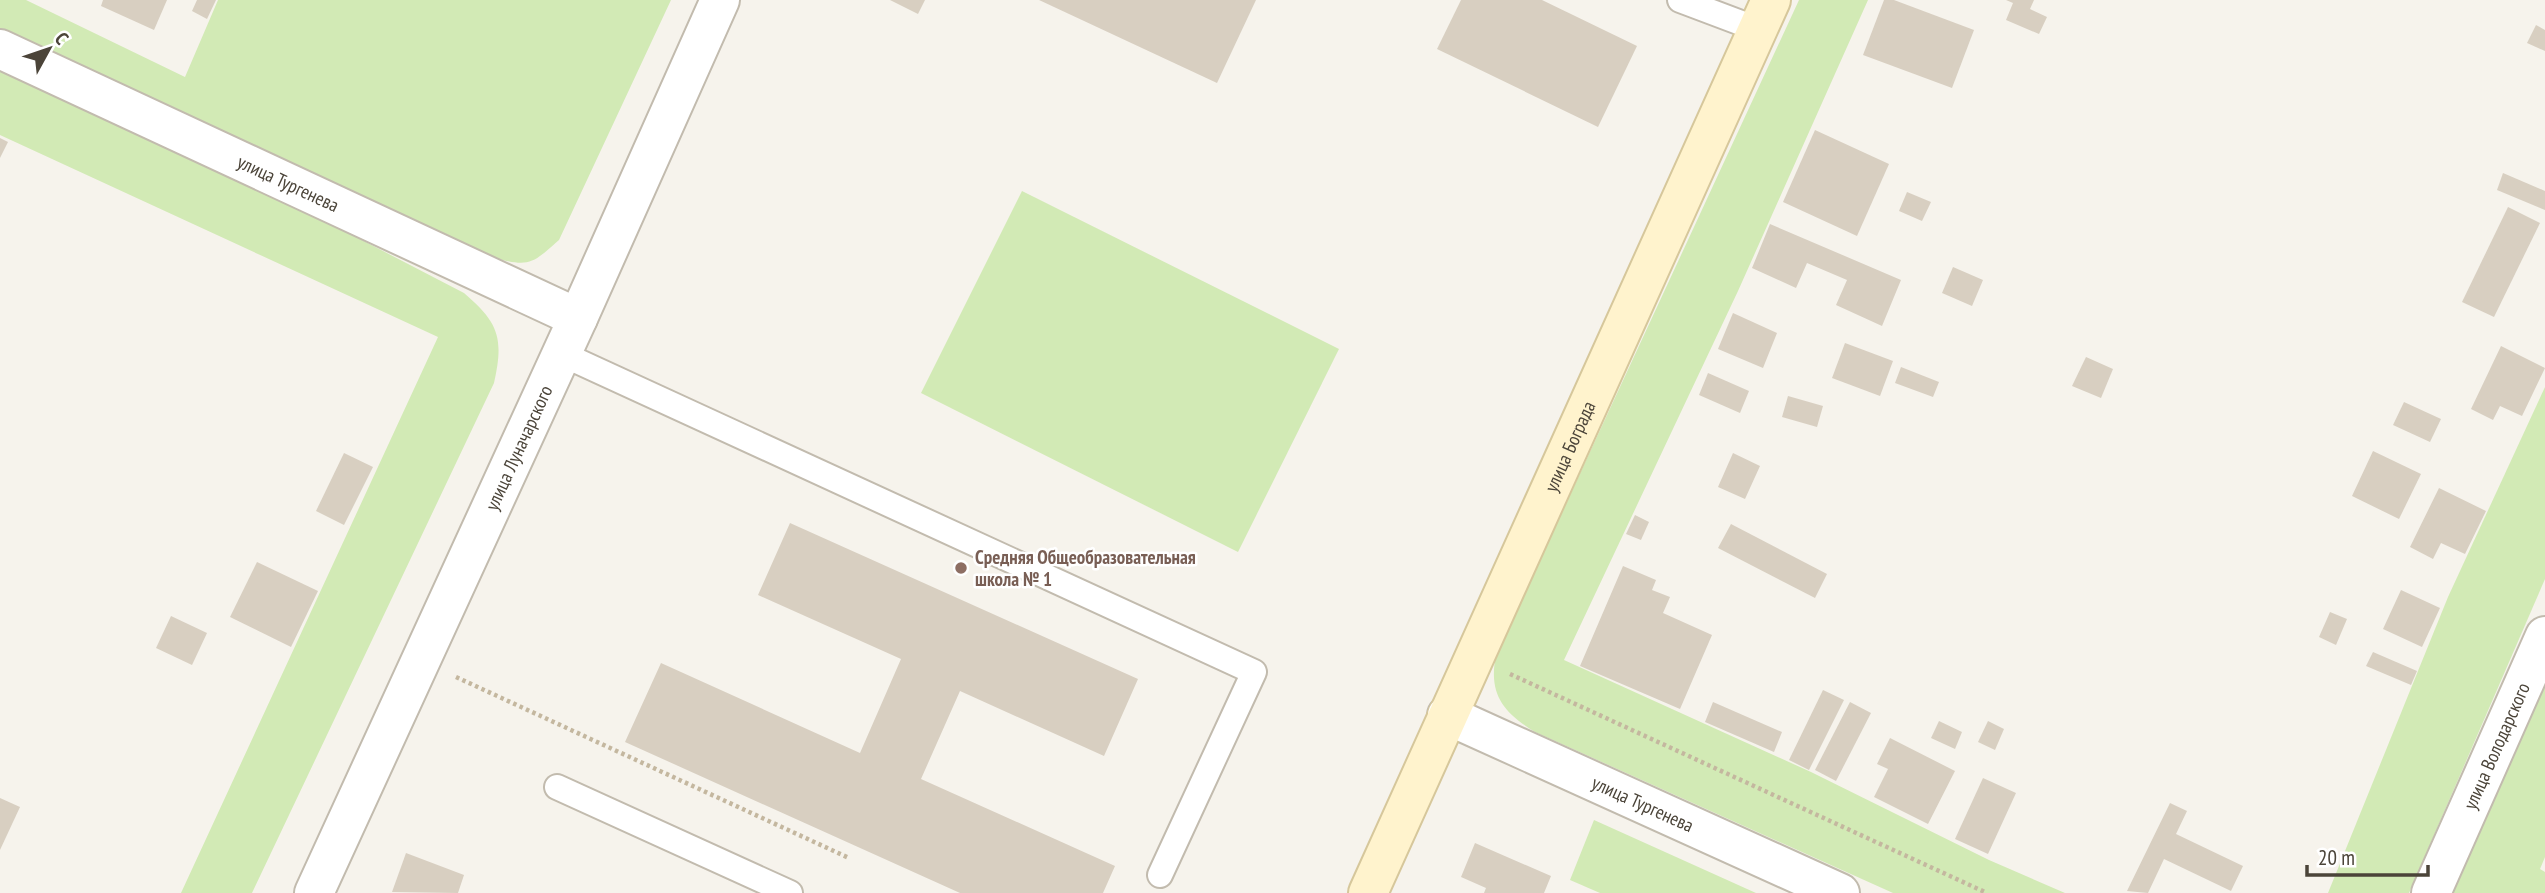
<svg xmlns="http://www.w3.org/2000/svg" width="2545" height="893" viewBox="0 0 2545 893" font-family="'PT Sans Narrow',sans-serif">
	<rect width="100%" height="100%" fill="#f6f3ec"/>
	<g fill="#d2eab5">
		<path d="M0 0H26L185 77 218 0H671L559 240C532 264 530 267 494 258L0 31Z"/>
		<path d="M1799 0H1868L1738 291 1564 660 1811 772 1989 860 2065 893H1893L1535 732C1503 712 1488 694 1496 655Z"/>
		<path d="M0 65 194 153 464 293C499 323 504 338 494 383L252 893H181L438 337 0 135Z"/>
		<path d="M1022 191 1339 349 1238 552 921 393Z"/>
		<path d="M2545 387V579L2409 893H2328L2448 597Z"/>
		<path d="M2545 657V857L2540 869 2545 872V893H2446Z"/>
		<path d="M1594 820 1756 893H1600L1570 880Z"/>
	</g>
	<g fill="#d8cfc1">
		<path d="M103 0H167L154 30 101 6Z"/>
		<path d="M197 0H216L207 19 192 11Z"/>
		<path d="M890 0H925L918 14Z"/>
		<path d="M1039 0H1256L1217 83Z"/>
		<path d="M1461 0H1542L1637 46 1598 127 1437 49Z"/>
		<path d="M1884 0H1894L1974 30 1952 88 1863 55Z"/>
		<path d="M2006 0H2034L2030 9 2047 17 2039 34 2006 20 2013 3Z"/>
		<path d="M2536 25 2545 30V51L2527 43Z"/>
		<path d="M1815 130 1889 164 1857 236 1783 202Z"/>
		<path d="M0 138 8 142 0 158Z"/>
		<path d="M2503 173 2545 191V210L2497 190Z"/>
		<path d="M1907 192 1931 202 1922 221 1899 211Z"/>
		<path d="M2508 207 2540 223 2494 317 2462 302Z"/>
		<path d="M1770 224 1901 280 1882 326 1836 305 1847 280 1807 263 1796 288 1752 268Z"/>
		<path d="M1953 267 1983 280 1972 306 1942 293Z"/>
		<path d="M1733 313 1777 333 1763 368 1718 349Z"/>
		<path d="M1845 343 1893 361 1880 396 1832 378Z"/>
		<path d="M2501 346 2545 368 2522 416 2500 406 2493 420 2471 409Z"/>
		<path d="M2086 357 2113 369 2101 398 2072 386Z"/>
		<path d="M1901 367 1939 382 1933 397 1895 383Z"/>
		<path d="M1708 373 1749 391 1740 413 1699 395Z"/>
		<path d="M1788 396 1823 406 1817 427 1782 417Z"/>
		<path d="M2404 402 2441 419 2430 442 2393 425Z"/>
		<path d="M2373 451 2421 474 2399 519 2352 496Z"/>
		<path d="M344 453 373 467 344 525 316 511Z"/>
		<path d="M1733 453 1760 466 1745 499 1718 487Z"/>
		<path d="M2439 488 2486 511 2465 554 2441 543 2433 559 2410 547Z"/>
		<path d="M1635 515 1649 522 1641 540 1626 534Z"/>
		<path d="M790 523 1138 679 1104 756 960 691 921 779 1115 866 1103 893H960L625 742 661 663 860 753 901 659 758 595Z"/>
		<path d="M1731 524 1827 574 1815 598 1718 548Z"/>
		<path d="M257 562 318 591 291 647 230 617Z"/>
		<path d="M1623 566 1656 580 1652 590 1670 597 1663 613 1712 635 1680 709 1580 666Z"/>
		<path d="M2401 590 2440 608 2422 647 2383 629Z"/>
		<path d="M2330 612 2347 619 2336 645 2319 637Z"/>
		<path d="M171 616 207 633 192 665 156 648Z"/>
		<path d="M2373 652 2417 671 2411 685 2366 666Z"/>
		<path d="M1823 690 1844 700 1809 770 1789 760Z"/>
		<path d="M1713 702 1782 732 1774 752 1705 722Z"/>
		<path d="M1850 702 1871 713 1836 781 1815 770Z"/>
		<path d="M1939 721 1962 732 1955 749 1931 738Z"/>
		<path d="M1988 721 2004 729 1995 750 1978 742Z"/>
		<path d="M1890 738 1955 771 1928 824 1874 797 1888 769 1877 764Z"/>
		<path d="M1983 778 2016 793 1988 854 1955 839Z"/>
		<path d="M0 798 20 807 0 850Z"/>
		<path d="M2170 803 2187 811 2176 834 2243 866 2231 891 2164 859 2148 893 2127 891Z"/>
		<path d="M1475 843 1551 876 1544 893H1484L1486 888 1461 877Z"/>
		<path d="M406 853 464 875 458 893 392 892Z"/>
	</g>
	<g fill="none" stroke-linecap="round" stroke-linejoin="round">
		<defs>
			<g id="lane">
				<path d="M1680 0 1757 29"/>
				<path d="M562 354 1254 672 1160 875"/>
				<path d="M557 787 790 893"/>
			</g>
			<g id="street">
				<path id="s1" d="M0 49 578 318"/>
				<path id="s2" d="M1447 715 1840 893"/>
				<path id="s3" d="M314 893 578 318 720 0"/>
				<path id="s4" d="M2431 893 2545 636"/>
			</g>
			<g id="secondary">
				<path id="s5" d="M1368 893 1771 0"/>
			</g>
		</defs>
		<use href="#lane" stroke="#c2bbae" stroke-width="28"/>
		<use href="#street" stroke="#c2bbae" stroke-width="42"/>
		<use href="#secondary" stroke="#d6c79b" stroke-width="42"/>
		<g stroke="#c4b79f" stroke-width="4.5" stroke-dasharray="3.5 3.5" stroke-linecap="butt">
			<path d="M1510 674 1987 893"/>
			<path d="M456 677 849 858"/>
		</g>
		<use href="#lane" stroke="#fff" stroke-width="24"/>
		<use href="#street" stroke="#fff" stroke-width="38"/>
		<use href="#secondary" stroke="#fff3cd" stroke-width="38"/>
	</g>
	<circle fill="#8d6e63" stroke="#fff" stroke-width="2.5" cx="961" cy="568" r="7"/>
	<g text-anchor="middle" dominant-baseline="central" stroke-width="5" stroke-linejoin="round" paint-order="stroke">
		<g font-size="19" fill="#4b4439" stroke="#fff">
			<text stroke="none"><textPath href="#s1" startOffset="318">улица Тургенева</textPath></text>
			<text stroke="none"><textPath href="#s5" startOffset="490">улица Бограда</textPath></text>
			<text stroke="none"><textPath href="#s3" startOffset="490">улица Луначарского</textPath></text>
			<text stroke="none"><textPath href="#s4" startOffset="161">улица Володарского</textPath></text>
			<text stroke="none"><textPath href="#s2" startOffset="215">улица Тургенева</textPath></text>
		</g>
		<g font-size="19" font-weight="bold" fill="#785e54" stroke="#fff" text-anchor="start">
			<text x="975" y="557">Средняя Общеобразовательная<tspan x="975" dy="22">школа № 1</tspan></text>
		</g>
	</g>
	<g transform="translate(49 49) rotate(50)" stroke="#ffffff" stroke-width="5" paint-order="stroke">
	<path d="M0-5L12 26L0 18L-12 26Z" fill="#4b4439"/>
	<text y="-10" font-size="19" font-weight="bold" text-anchor="middle" fill="#4b4439">С</text>
	</g>
	<path d="M2307 865v10h121v-10" fill="none" stroke="#4b4439" stroke-width="3.5"/>
	<text x="2318" y="865" font-size="21" fill="#4b4439" stroke="#ffffff" stroke-width="5" paint-order="stroke">20 m</text>
</svg>
